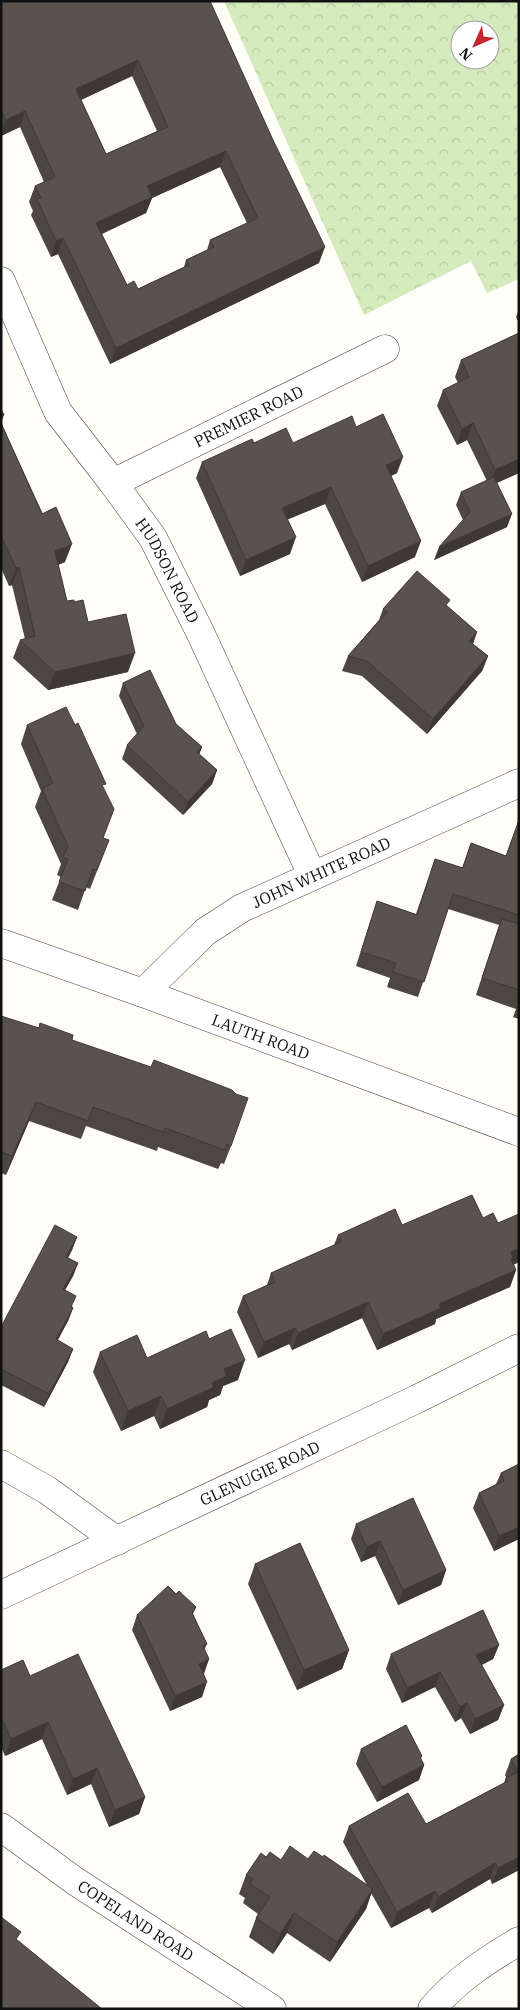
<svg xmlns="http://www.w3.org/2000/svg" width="520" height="2010" viewBox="0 0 520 2010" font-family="'IBM Plex Serif',serif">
	<defs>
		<pattern id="park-crowns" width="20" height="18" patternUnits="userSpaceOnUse" patternTransform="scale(1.25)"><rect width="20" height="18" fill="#d5ebbd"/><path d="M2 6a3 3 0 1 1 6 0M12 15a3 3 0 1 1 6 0" fill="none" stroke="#b6c8a1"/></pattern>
	</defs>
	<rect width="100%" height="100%" fill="#fffdf5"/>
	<path fill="url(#park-crowns)" fill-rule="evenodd" d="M224 1H519V279L487 293 471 261 364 315ZM460 30H490V60H460Z"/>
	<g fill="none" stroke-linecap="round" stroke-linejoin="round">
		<defs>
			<g id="minor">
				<path id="s1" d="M1 281 58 412 113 483 153 538 200 632 312 875"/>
				<path id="s2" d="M113 483 385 349"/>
				<path id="s3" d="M1 943 143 993 519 1132"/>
				<path id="s4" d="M143 993 205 932 242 908 519 783"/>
				<path d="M1 1464 47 1490 117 1541"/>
				<path id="s5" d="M1 1595 417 1399 519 1348"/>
				<path id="s6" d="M1 1827 75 1881 272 2009"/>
				<path d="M432 2009C456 1980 487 1960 519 1941"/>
			</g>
		</defs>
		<use href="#minor" stroke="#444" stroke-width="29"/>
		<use href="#minor" stroke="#fff" stroke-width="28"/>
	</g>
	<g fill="#4d4742" fill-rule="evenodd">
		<path d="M1 1H210L319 263 110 364 58 254 51 257 31 215 33 211 29 202 35 186 44 182 20 127 1 136ZM132 76 157 131 106 154 81 100ZM220 167 247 223 210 240 207 250 186 260 184 267 138 289 127 285 102 234 146 213 152 198Z"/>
		<path d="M519 310V323L516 317Z"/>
		<path d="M519 333V473L497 483 507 527 434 560 463 520 456 505 461 492 487 481 467 440 457 445 437 406 443 390 458 383 455 377 461 360Z"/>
		<path d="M1 409V423L65 562 58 565 67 601 74 602 88 622 128 672 48 690 13 658 20 640 25 639 12 585 9 586 1 568Z"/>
		<path d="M356 427 397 473 391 476 415 557 362 582 325 504 288 519 290 554 240 576 196 478 202 462 254 443H293Z"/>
		<path d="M448 607 477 632 473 644 488 656 482 671 427 734 362 676 342 671 348 656 379 620 383 609Z"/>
		<path d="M123 683 176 724 202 747 199 754 217 770 212 784 183 815 122 759 127 745 137 734 119 696Z"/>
		<path d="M27 725 104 789 103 838 109 840 90 889 86 887 78 910 52 900 61 877 57 875 61 864 35 807 41 791 21 744Z"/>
		<path d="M519 820V922L518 924H519V1019L513 1017 516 1009 476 995 499 925 448 909 418 997 387 987 390 978 356 966 377 901 416 914 435 859 462 868 471 843 506 856Z"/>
		<path d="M1 1016 72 1040 231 1146 224 1164 221 1163 218 1169 158 1147 157 1151 86 1126 81 1139 29 1121 6 1175 1 1173Z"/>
		<path d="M519 1214V1262L513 1265 516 1270 510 1287 436 1319 435 1324 377 1350 362 1318 292 1350 289 1344 258 1358 237 1312 243 1296 267 1285 271 1273 334 1245 338 1235 402 1225 483 1218 498 1223Z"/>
		<path d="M77 1237 72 1250 68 1258 78 1263 73 1276 65 1290 73 1308 68 1321 57 1340 73 1349 68 1362 44 1407 1 1385V1327Z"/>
		<path d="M209 1339 238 1380 223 1386 220 1395 209 1400 207 1407 160 1429 154 1416 121 1431 93 1372 100 1352 147 1358Z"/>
		<path d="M519 1464V1539L494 1551 473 1508 479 1493 496 1484 501 1473Z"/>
		<path d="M356 1524 446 1570 441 1585 398 1605 375 1556 361 1562 351 1539Z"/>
		<path d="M255 1564 349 1650 342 1669 297 1690 248 1584Z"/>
		<path d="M176 1594 196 1607 193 1614 207 1644 204 1650 209 1659 204 1674 202 1697 170 1711 132 1630 137 1615Z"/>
		<path d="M499 1645 493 1659 482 1665 504 1705 498 1720 470 1734 461 1718 455 1722 435 1687 402 1703 386 1669 391 1654Z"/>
		<path d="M1 1670 30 1676 145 1797 139 1814 109 1827 91 1784 67 1795 42 1739 5 1756 1 1747Z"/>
		<path d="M361 1749 421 1759 424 1765 419 1780 377 1802 356 1764Z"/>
		<path d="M519 1754V1870L492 1884 490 1879 432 1913 429 1908 391 1928 371 1893 366 1909 330 1962 287 1933 273 1954 249 1937 256 1918 258 1914 243 1903 245 1898 239 1894 246 1875 266 1857 281 1860 308 1859 367 1885 343 1842 349 1826 426 1824 504 1783 506 1777 505 1775 511 1759Z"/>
	</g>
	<g fill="#3f3936">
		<path d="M138 60 132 76 70 105 76 89Z"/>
		<path d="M25 111 20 127 1 136V132L6 120Z"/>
		<path d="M226 151 220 167 152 198 146 213 90 239 96 223 147 186Z"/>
		<path d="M63 238 58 254 51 257 56 241Z"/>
		<path d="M325 247 319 263 110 364 116 348Z"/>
		<path d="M4 415 1 423V416Z"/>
		<path d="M473 423 467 440 457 445 462 429Z"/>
		<path d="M403 457 397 473 380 481 386 465Z"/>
		<path d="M519 459V473L489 486 495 470Z"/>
		<path d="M331 487 325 504 277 524 282 508Z"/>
		<path d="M512 514 507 527 434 560 439 547Z"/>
		<path d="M296 537 290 554 240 576 246 560Z"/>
		<path d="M421 541 415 557 362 582 368 566Z"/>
		<path d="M72 544 65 562 48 569 55 551Z"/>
		<path d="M19 567 12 585 9 586 16 568Z"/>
		<path d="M477 632 472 646 469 641Z"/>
		<path d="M135 653 128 672 48 690 55 672Z"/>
		<path d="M488 656 482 671 427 734 433 719Z"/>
		<path d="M202 747 197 760V752Z"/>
		<path d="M217 770 212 784 183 815 188 802Z"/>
		<path d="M36 1102 29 1121 6 1175 12 1156Z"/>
		<path d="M77 1237 72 1250 61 1270 66 1257Z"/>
		<path d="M519 1248V1262L510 1266 516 1270 510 1287 436 1319 435 1324 377 1350 383 1334 439 1304 511 1252Z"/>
		<path d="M78 1263 73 1276 58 1302 63 1289Z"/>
		<path d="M368 1302 362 1318 292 1350 298 1333Z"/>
		<path d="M73 1308 68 1321 51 1353 56 1339Z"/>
		<path d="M295 1328 289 1344 258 1358 264 1342Z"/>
		<path d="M73 1349 68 1362 44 1407 49 1394Z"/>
		<path d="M245 1360 238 1380 223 1386 220 1395 209 1400 207 1407 160 1429 167 1409 224 1369Z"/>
		<path d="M161 1396 154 1416 121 1431 128 1411Z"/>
		<path d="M519 1527V1539L494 1551 499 1536Z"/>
		<path d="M380 1541 375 1556 361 1562 367 1547Z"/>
		<path d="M446 1570 441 1585 398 1605 403 1590Z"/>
		<path d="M499 1645 493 1659 471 1670 476 1655Z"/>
		<path d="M349 1650 342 1669 297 1690 304 1670Z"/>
		<path d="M209 1659 203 1674 199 1664Z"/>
		<path d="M440 1672 435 1687 402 1703 407 1688Z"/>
		<path d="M207 1682 202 1697 170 1711 175 1696Z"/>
		<path d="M467 1703 461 1718 455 1722 460 1707Z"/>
		<path d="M504 1705 498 1720 470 1734 475 1719Z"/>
		<path d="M48 1722 42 1739 5 1756 11 1739Z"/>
		<path d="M422 1756 417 1769 424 1765 419 1780 377 1802 382 1787Z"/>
		<path d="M97 1768 91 1784 67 1795 73 1779Z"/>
		<path d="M145 1797 139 1814 109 1827 115 1810Z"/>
		<path d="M519 1857V1870L492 1884 498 1868Z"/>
		<path d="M495 1863 490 1879 432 1913 438 1897Z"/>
		<path d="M373 1889 366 1909 330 1962 337 1942Z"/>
		<path d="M435 1891 429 1908 391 1928 397 1912Z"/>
		<path d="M294 1913 287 1933 273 1954 280 1934Z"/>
	</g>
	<g fill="#5a524d" stroke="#3f3936" fill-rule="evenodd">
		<path d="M1 1H210L273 140 325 247 116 348 63 238 56 241 37 199 41 198 35 186 55 177 25 111 6 120 1 110ZM138 60 168 127 106 154 76 89ZM226 151 258 218 210 240 214 247 186 260 189 265 138 289 134 281 127 285 96 223 152 197 147 186Z"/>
		<path d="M519 333V459L495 470 473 423 462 429 443 390 469 377 461 360Z"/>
		<path d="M1 409 4 415 1 416Z"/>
		<path d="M383 414 403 457 386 465 421 541 368 566 331 487 282 508 296 537 246 560 202 462 252 439 254 443 286 428 293 443 352 416 356 427Z"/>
		<path d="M1 423 42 514 56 507 72 544 55 551 67 601 74 600V602L83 600 88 622 126 614 135 653 55 672 20 640 35 636 19 567 16 568 1 536Z"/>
		<path d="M494 477 512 514 439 547 470 512 461 492Z"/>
		<path d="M417 571 450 600 446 605 477 632 469 641 488 656 433 719 367 661 348 656 387 612 383 609Z"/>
		<path d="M150 670 176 724 202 747 197 752 217 770 188 802 127 745 144 726 123 683Z"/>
		<path d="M66 707 75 725 78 723 106 784 102 785 114 809 103 838 109 840 97 870 93 869 85 891 59 882 68 859 63 857 68 846 42 789 53 783 27 725Z"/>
		<path d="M519 820V915L453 894 424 982 393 972 396 963 361 952 377 901 417 915 435 859 463 868 471 843 506 856Z"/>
		<path d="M502 919 519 924V990L482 978Z"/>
		<path d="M1 1016 39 1028 40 1023 73 1035 72 1040 151 1067 154 1060 232 1090 236 1094 248 1098 231 1146 227 1144 225 1150 165 1128 163 1132 93 1107 88 1121 36 1102 12 1156 1 1152Z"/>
		<path d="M472 1195 483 1218 493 1213 498 1223 519 1214V1248L511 1252 513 1258 511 1259 516 1270 439 1304 441 1308 383 1334 368 1302 298 1333 295 1328 264 1342 243 1296 275 1282 271 1273 341 1242 338 1235 395 1209 402 1225Z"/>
		<path d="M55 1225 77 1237 66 1257 78 1263 63 1289 76 1296 71 1307 73 1308 56 1339 73 1349 49 1394 1 1369V1327Z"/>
		<path d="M231 1329 245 1360 224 1369 227 1376 212 1383 214 1387 167 1409 161 1396 128 1411 100 1352 137 1335 147 1358 206 1331 209 1339Z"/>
		<path d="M519 1464V1527L499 1536 479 1493 504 1481 501 1473Z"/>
		<path d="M413 1498 446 1570 403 1590 380 1541 367 1547 356 1524Z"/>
		<path d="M300 1543 349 1650 304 1670 255 1564Z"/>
		<path d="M168 1586 176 1594 179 1591 196 1607 192 1613 207 1644 203 1646 209 1659 199 1664 207 1682 175 1696 137 1615Z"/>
		<path d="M483 1610 499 1645 476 1655 504 1705 475 1719 467 1703 460 1707 440 1672 407 1688 391 1654Z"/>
		<path d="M78 1654 145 1797 115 1810 97 1768 73 1779 48 1722 11 1739 1 1717V1670L23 1660 30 1676Z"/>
		<path d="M406 1725 422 1756 420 1757 424 1765 382 1787 361 1749Z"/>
		<path d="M519 1754V1857L498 1868 495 1863 438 1897 435 1891 397 1912 349 1826 408 1793 426 1824 508 1781 506 1778 518 1772 511 1759Z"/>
		<path d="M290 1846 308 1859 314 1851 323 1857 324 1855 373 1889 337 1942 294 1913 280 1934 256 1918 270 1897 250 1884 253 1879 246 1875 261 1853 266 1857 270 1852 281 1860Z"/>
		<path d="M1 1917 21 1932 16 1939 102 2009H1Z"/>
	</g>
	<g text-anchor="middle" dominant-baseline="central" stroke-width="5" stroke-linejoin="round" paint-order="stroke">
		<g font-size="16" fill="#111" stroke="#fff">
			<text stroke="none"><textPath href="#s2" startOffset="151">PREMIER ROAD</textPath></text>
			<text stroke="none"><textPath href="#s1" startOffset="336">HUDSON ROAD</textPath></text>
			<text stroke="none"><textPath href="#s4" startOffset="218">JOHN WHITE ROAD</textPath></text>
			<text stroke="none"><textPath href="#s3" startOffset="276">LAUTH ROAD</textPath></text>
			<text stroke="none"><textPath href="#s5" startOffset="286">GLENUGIE ROAD</textPath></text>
			<text stroke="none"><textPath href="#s6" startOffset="164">COPELAND ROAD</textPath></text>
		</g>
	</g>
	<rect width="520" height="2010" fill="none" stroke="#111111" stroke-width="5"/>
	<g transform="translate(475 45) rotate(225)"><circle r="24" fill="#ffffff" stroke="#a0a0a0"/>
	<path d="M0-4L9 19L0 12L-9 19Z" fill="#c4262e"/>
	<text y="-8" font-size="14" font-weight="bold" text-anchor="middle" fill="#111111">N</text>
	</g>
</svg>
